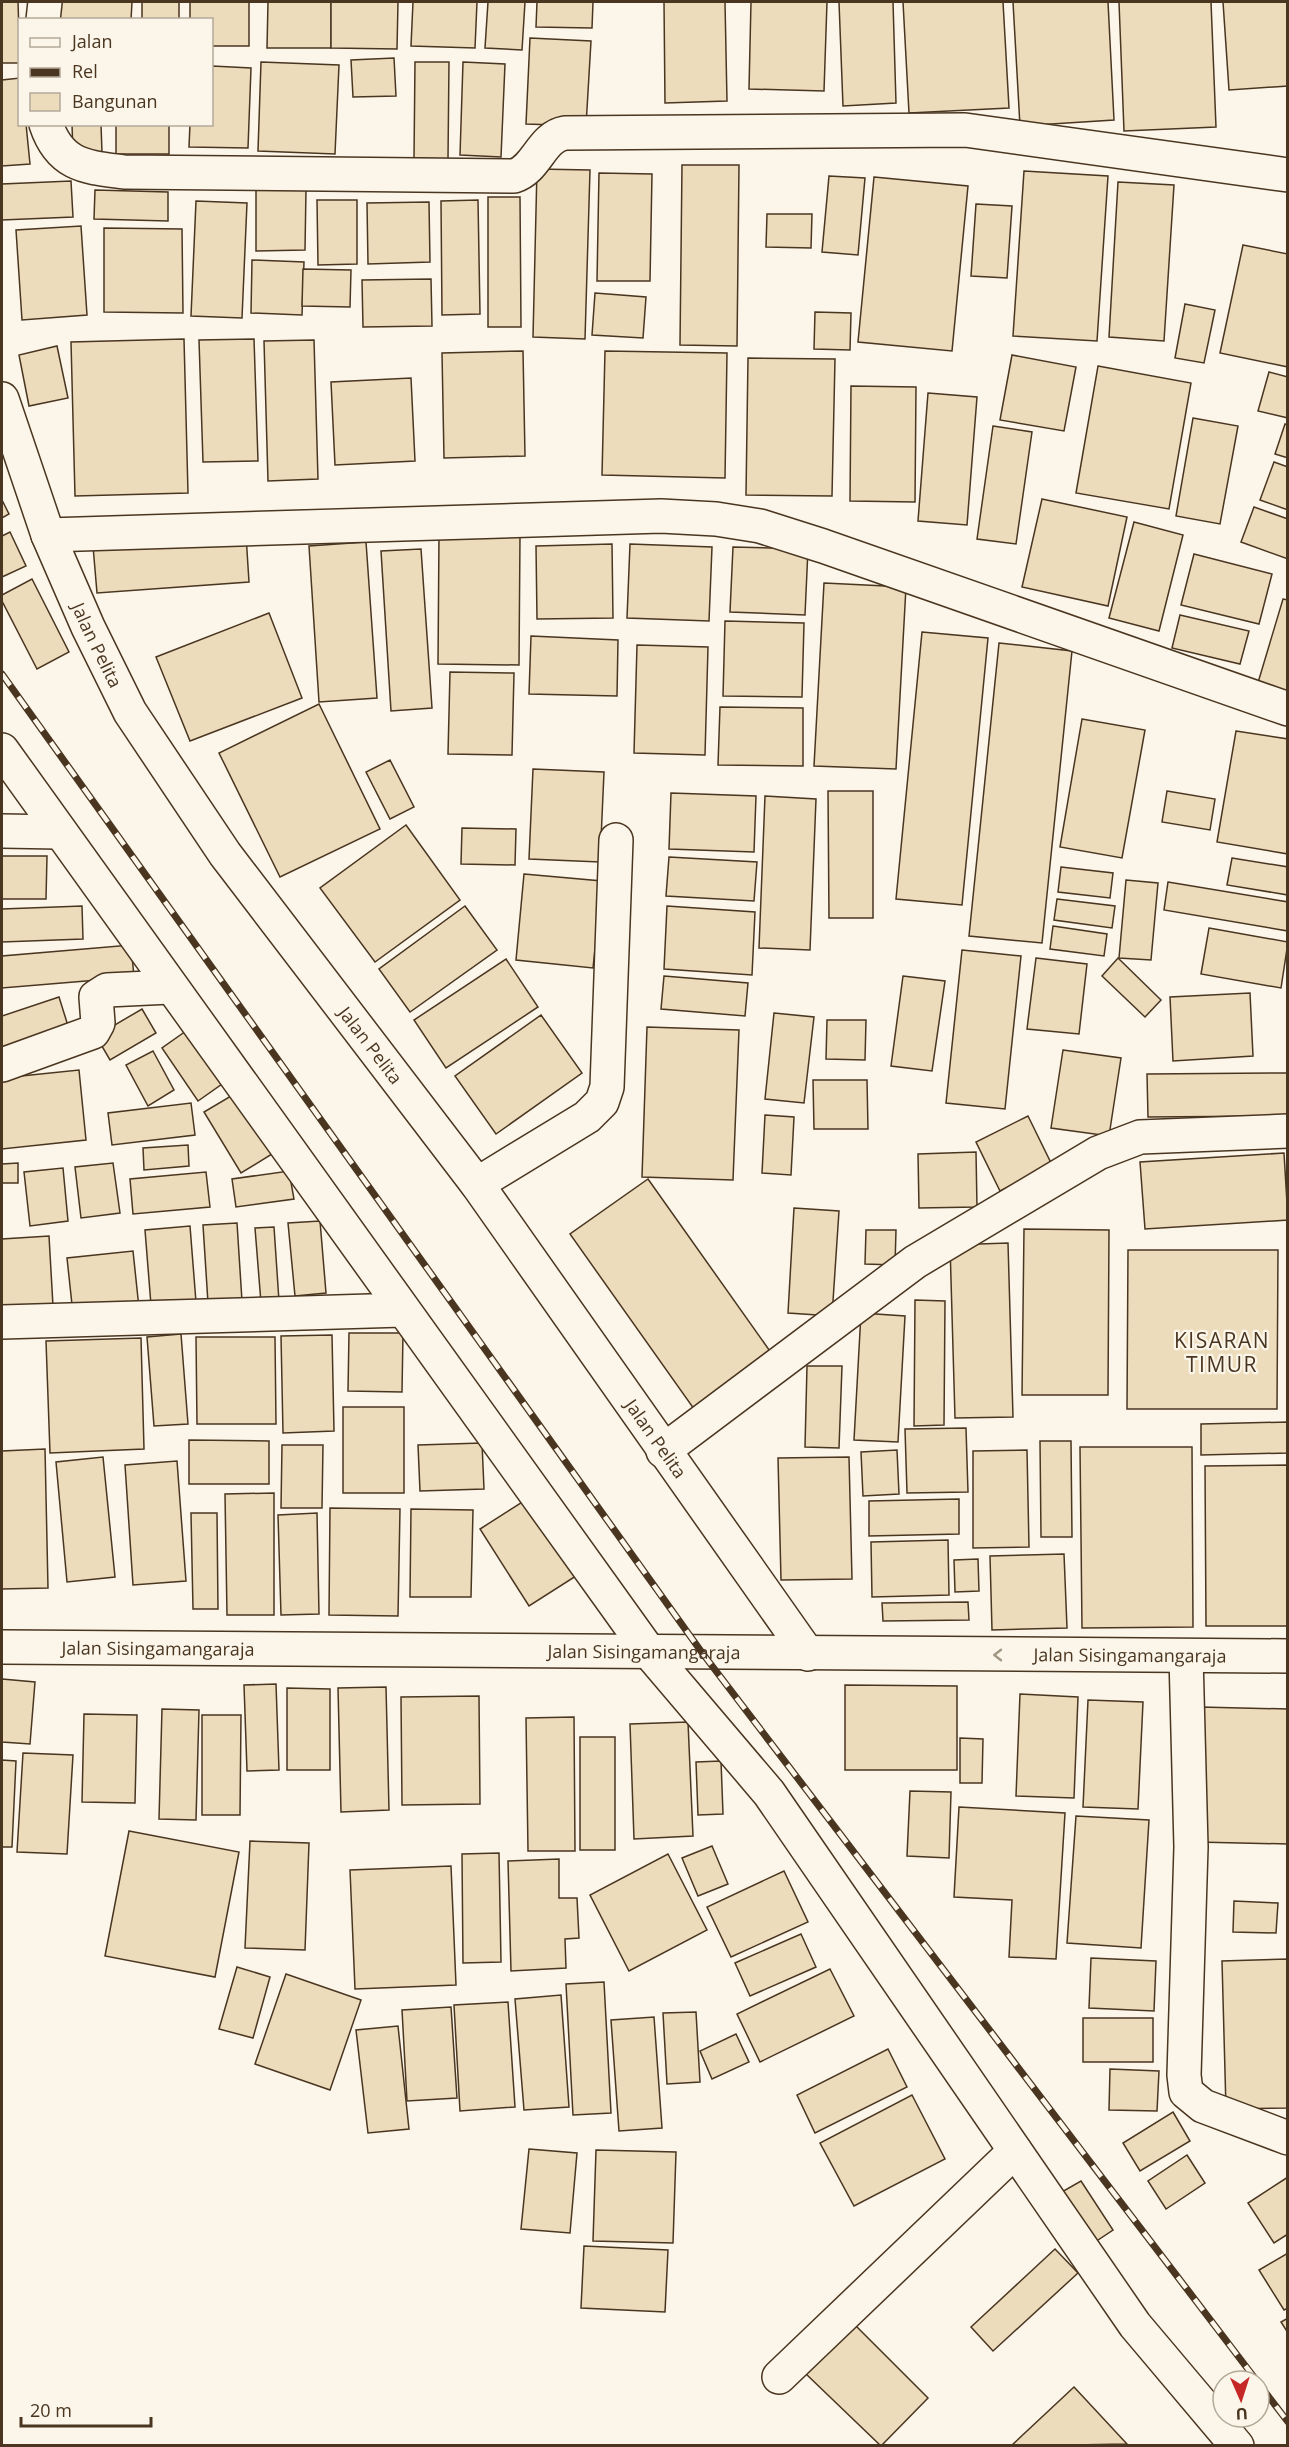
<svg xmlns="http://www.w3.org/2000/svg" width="1289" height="2447" viewBox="0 0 1289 2447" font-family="'Open Sans',sans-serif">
	<rect width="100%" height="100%" fill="#fbf6e9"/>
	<g fill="#ecdcbc" stroke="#4a3520" stroke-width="1.5">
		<path d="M2 2H18L20 63H2Z"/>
		<path d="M59 2H132L131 20H58Z"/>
		<rect x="142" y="2" width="37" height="18"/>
		<path d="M190 2H249V46H212V20H190Z"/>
		<path d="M268 2H331V48H267Z"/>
		<path d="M331 2H398L397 49 331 48Z"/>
		<path d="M413 2H477L475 48 411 46Z"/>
		<path d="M488 2H525L522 50 485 48Z"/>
		<path d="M537 2H593L592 28 536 27Z"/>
		<path d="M664 2H725L727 101 665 103Z"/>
		<path d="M751 2H827L824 91 749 89Z"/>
		<path d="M839 2H893L896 103 843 106Z"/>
		<path d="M903 2H1003L1009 108 909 113Z"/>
		<path d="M1013 2H1108L1114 120 1020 126Z"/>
		<path d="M1119 2H1211L1216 127 1124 131Z"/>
		<path d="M1223 2H1288V86L1229 90Z"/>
		<path d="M530 38 591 41 586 126 526 124Z"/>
		<path d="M394 58 396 96 353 97 351 60Z"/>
		<path d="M261 62 339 65 335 154 258 151Z"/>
		<path d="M415 62H449L448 159 414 158Z"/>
		<path d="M463 62 505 64 501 157 460 155Z"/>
		<path d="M212 66 251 68 248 148 189 147 190 124H212Z"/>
		<path d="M20 78V124H26L30 164 2 166V80Z"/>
		<path d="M72 124H101L102 153 73 154Z"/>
		<rect x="116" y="124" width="53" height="30"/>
		<path d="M682 165H739L737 346 680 345Z"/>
		<path d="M537 169 590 170 585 339 533 337Z"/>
		<path d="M1024 171 1108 176 1097 341 1013 336Z"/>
		<path d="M599 173 652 174 650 281H597Z"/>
		<path d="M829 176 865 178 858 255 822 252Z"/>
		<path d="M874 177 968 186 952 351 858 342Z"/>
		<path d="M71 181 73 217 2 220V184Z"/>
		<path d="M1118 182 1174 185 1164 341 1109 337Z"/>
		<path d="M256 189H306L305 250 256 251Z"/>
		<path d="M95 190 168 192V221L94 219Z"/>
		<path d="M488 197H520L521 327H488Z"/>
		<path d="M317 200H357V264L318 265Z"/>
		<path d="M478 200 480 314 442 315 441 201Z"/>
		<path d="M196 201 247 203 242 318 191 316Z"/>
		<path d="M429 202 430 262 368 264 367 203Z"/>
		<path d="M976 204 1012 206 1007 278 971 276Z"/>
		<path d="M767 214H812L811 248 766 247Z"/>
		<path d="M81 226 87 315 22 320 16 230Z"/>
		<path d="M104 228 182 229 183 313 104 312Z"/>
		<path d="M1243 245 1288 254V367L1220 353Z"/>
		<path d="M252 260 304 262 302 315 251 313Z"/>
		<path d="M303 269 351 270 350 307 302 306Z"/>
		<path d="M431 279 432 326 363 327 362 280Z"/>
		<path d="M595 293 646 297 643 338 592 335Z"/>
		<path d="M1185 304 1215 310 1204 363 1175 358Z"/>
		<path d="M815 312 851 313 850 350 814 349Z"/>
		<path d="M184 339 188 493 75 496 71 342Z"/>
		<path d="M254 339 258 461 203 462 199 340Z"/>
		<path d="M314 340 318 479 268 481 264 341Z"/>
		<path d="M57 346 68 398 29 406 19 355Z"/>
		<path d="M523 351 525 456 444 458 442 353Z"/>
		<path d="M605 351 727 353 725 478 602 475Z"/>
		<path d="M1012 355 1076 367 1064 431 1000 420Z"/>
		<path d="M748 358 835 359 832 496 746 495Z"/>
		<path d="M1098 366 1191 383 1169 509 1076 493Z"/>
		<path d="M1269 372 1288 377V418L1258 411Z"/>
		<path d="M411 378 415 461 335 465 331 382Z"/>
		<path d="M851 386 916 387 915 502 850 501Z"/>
		<path d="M928 393 977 397 967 525 918 521Z"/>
		<path d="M1193 418 1238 426 1220 524 1176 516Z"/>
		<path d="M1285 424 1288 425V458L1275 454Z"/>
		<path d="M993 426 1032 432 1016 544 977 539Z"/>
		<path d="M1274 462 1288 467V510L1260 500Z"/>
		<path d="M1042 499 1127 517 1108 606 1022 587Z"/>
		<path d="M2 500 9 514 2 518Z"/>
		<path d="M1254 507 1288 519V559L1241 542Z"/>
		<path d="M1134 522 1183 535 1159 631 1109 618Z"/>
		<path d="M10 532 26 566 2 577V536Z"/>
		<path d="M246 535 249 582 97 593 93 546Z"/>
		<path d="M439 535H520L519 665 438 664Z"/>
		<path d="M366 542 377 698 319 702 309 546Z"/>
		<path d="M612 544 613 618 537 619 536 546Z"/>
		<path d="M630 544 712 547 709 621 627 618Z"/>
		<path d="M733 547 808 549 805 615 730 612Z"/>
		<path d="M421 549 432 708 391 711 381 551Z"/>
		<path d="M1194 554 1272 574 1259 624 1181 605Z"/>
		<path d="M32 579 69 652 37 669 2 601V595Z"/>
		<path d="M824 583 906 587 896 769 814 766Z"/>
		<path d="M1283 599 1288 600V695L1257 686Z"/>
		<path d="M269 613 302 698 190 741 156 657Z"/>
		<path d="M1180 615 1249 631 1240 664 1172 648Z"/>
		<path d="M725 621 804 623 802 697 723 696Z"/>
		<path d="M922 632 988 638 962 905 896 899Z"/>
		<path d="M531 636 618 640 617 696 529 694Z"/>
		<path d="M999 643 1072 651 1042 943 969 936Z"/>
		<path d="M637 645 708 647 705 755 634 753Z"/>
		<path d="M450 672 514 673 512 755 448 754Z"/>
		<path d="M319 704 380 829 280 877 219 753Z"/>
		<path d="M720 707 803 708V766L718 765Z"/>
		<path d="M1082 719 1145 730 1122 858 1060 847Z"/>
		<path d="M1236 731 1288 739V854L1217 842Z"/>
		<path d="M390 760 414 807 390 819 366 772Z"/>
		<path d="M533 769 604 772 600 862 529 859Z"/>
		<path d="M828 791H873V918H829Z"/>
		<path d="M1167 791 1215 799 1210 830 1162 822Z"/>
		<path d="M671 793 756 796 754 852 669 849Z"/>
		<path d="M765 796 816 799 810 950 759 948Z"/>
		<path d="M406 825 460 900 375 962 320 888Z"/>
		<path d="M462 828 516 829 515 865 461 864Z"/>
		<path d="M2 856H47L46 899H2Z"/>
		<path d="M669 857 757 862 754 901 666 896Z"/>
		<path d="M1232 858 1288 867V895L1227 885Z"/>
		<path d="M1061 867 1113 873 1110 898 1058 892Z"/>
		<path d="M524 874 602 881 593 968 516 960Z"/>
		<path d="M1126 880 1158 883 1151 960 1119 958Z"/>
		<path d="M1168 882 1288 902V931L1164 910Z"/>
		<path d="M1057 899 1115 906 1112 928 1054 920Z"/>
		<path d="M82 906 83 939 2 942V909Z"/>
		<path d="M465 906 497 950 410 1012 379 969Z"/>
		<path d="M667 906 755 912 752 975 664 969Z"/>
		<path d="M1053 926 1107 934 1104 956 1050 949Z"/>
		<path d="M1209 928 1288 942 1281 988 1201 974Z"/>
		<path d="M131 945 134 977 2 988V956Z"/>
		<path d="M962 950 1021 956 1005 1109 946 1103Z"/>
		<path d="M1036 958 1087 964 1079 1034 1027 1029Z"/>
		<path d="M1118 958 1161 1000 1145 1017 1102 976Z"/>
		<path d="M506 959 538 1007 446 1068 414 1020Z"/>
		<path d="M664 976 748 983 745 1016 661 1009Z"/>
		<path d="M903 976 945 981 932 1071 891 1066Z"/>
		<path d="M1250 993 1253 1056 1173 1061 1170 997Z"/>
		<path d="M59 997 69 1029 2 1052V1016Z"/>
		<path d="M142 1009 156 1033 110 1060 96 1036Z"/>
		<path d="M774 1013 814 1017 804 1103 765 1099Z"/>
		<path d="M541 1015 582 1073 496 1134 455 1076Z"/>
		<path d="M827 1020H866L865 1060 826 1059Z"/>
		<path d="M647 1027 739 1030 733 1180 642 1177Z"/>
		<path d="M186 1031 222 1084 198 1101 162 1048Z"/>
		<path d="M1063 1050 1121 1058 1109 1136 1051 1128Z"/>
		<path d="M153 1051 174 1090 148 1106 126 1065Z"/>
		<path d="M79 1070 86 1140 2 1149V1078Z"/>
		<path d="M1287 1073V1116L1148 1117 1147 1074Z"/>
		<path d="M813 1080H867L868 1129H814Z"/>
		<path d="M236 1093 272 1154 241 1173 204 1112Z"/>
		<path d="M191 1103 195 1135 112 1145 108 1113Z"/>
		<path d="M765 1115 794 1117 791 1175 762 1173Z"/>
		<path d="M1028 1116 1052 1165 1000 1191 976 1142Z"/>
		<path d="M188 1145 189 1166 144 1170 143 1148Z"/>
		<path d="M976 1152 977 1207 919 1208 918 1154Z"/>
		<path d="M1284 1153 1288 1220 1145 1229 1140 1162Z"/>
		<path d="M18 1163V1183H2V1164Z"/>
		<path d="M113 1163 120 1213 81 1218 75 1167Z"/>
		<path d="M63 1168 68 1221 30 1226 24 1172Z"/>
		<path d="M289 1171 294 1199 236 1207 232 1179Z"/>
		<path d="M206 1172 210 1207 133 1214 130 1179Z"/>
		<path d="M648 1179 772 1354 694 1409 570 1234Z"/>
		<path d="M794 1208 839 1211 832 1316 788 1313Z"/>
		<path d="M320 1221 326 1293 295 1296 288 1223Z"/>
		<path d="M237 1223 242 1301 208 1303 203 1225Z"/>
		<path d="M190 1226 196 1302 151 1305 145 1230Z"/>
		<path d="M274 1227 279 1301 261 1303 255 1228Z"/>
		<path d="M1024 1229 1109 1230 1108 1395H1022Z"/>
		<path d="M866 1230H896L895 1265 865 1264Z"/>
		<path d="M49 1236 53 1306 2 1309V1239Z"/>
		<path d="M1008 1243 1013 1417 955 1418 950 1245Z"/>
		<path d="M1128 1250H1278L1277 1409H1127Z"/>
		<path d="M133 1251 139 1308 73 1314 67 1258Z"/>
		<path d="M915 1300 945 1301 944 1425 914 1426Z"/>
		<path d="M861 1313 905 1316 898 1442 854 1440Z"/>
		<path d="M349 1333H403L402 1392 348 1391Z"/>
		<path d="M181 1334 188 1424 154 1426 147 1337Z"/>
		<path d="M332 1335 334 1431 283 1433 281 1336Z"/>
		<path d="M196 1337H275L276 1424H197Z"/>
		<path d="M141 1338 144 1449 50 1453 46 1341Z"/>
		<path d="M807 1366H842L839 1448 805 1447Z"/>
		<rect x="343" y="1407" width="61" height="86"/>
		<path d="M1288 1422V1453L1201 1455V1424Z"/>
		<path d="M966 1428 968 1492 907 1493 905 1429Z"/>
		<path d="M189 1440 269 1441V1484H189Z"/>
		<path d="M1040 1441H1071L1072 1537H1041Z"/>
		<path d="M482 1443 484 1489 420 1491 418 1445Z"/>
		<path d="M282 1445H323L322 1508H281Z"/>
		<path d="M1080 1447H1192L1193 1627 1082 1628Z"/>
		<path d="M45 1449 48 1588 2 1589V1451Z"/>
		<path d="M897 1450 899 1494 863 1496 861 1452Z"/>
		<path d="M1027 1450 1029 1547 973 1548V1451Z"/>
		<path d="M103 1457 115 1577 67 1582 56 1462Z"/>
		<path d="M849 1457 852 1579 781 1580 778 1458Z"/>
		<path d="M177 1461 186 1581 133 1585 125 1465Z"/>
		<path d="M1288 1465V1626H1206L1205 1466Z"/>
		<path d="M274 1493V1615H227L225 1494Z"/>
		<path d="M527 1499 576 1576 529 1606 480 1529Z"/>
		<path d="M959 1499V1534L869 1536V1501Z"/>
		<path d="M330 1508 400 1509 398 1616 329 1615Z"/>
		<path d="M411 1509 473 1510 471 1597H410Z"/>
		<path d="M191 1513H217L218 1609H193Z"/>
		<path d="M317 1513 319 1614 281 1615 278 1515Z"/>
		<path d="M948 1540 949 1595 872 1597 871 1542Z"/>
		<path d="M1064 1554 1067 1628 992 1630 990 1556Z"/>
		<path d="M978 1559 979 1591 955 1592 954 1560Z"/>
		<path d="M968 1602 969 1620 883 1621 882 1603Z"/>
		<path d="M2 1679 35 1682 30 1744 2 1742Z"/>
		<path d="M276 1684 279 1770 247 1771 244 1685Z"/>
		<path d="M845 1685 957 1686V1770H845Z"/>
		<path d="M386 1687 389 1810 341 1812 338 1688Z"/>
		<path d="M287 1688 330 1689V1770H287Z"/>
		<path d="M1020 1694 1078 1697 1074 1798 1016 1796Z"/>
		<path d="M479 1696 480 1804 402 1805 401 1697Z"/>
		<path d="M1088 1700 1143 1702 1138 1809 1083 1807Z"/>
		<path d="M1200 1707 1288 1709V1844L1197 1842Z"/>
		<path d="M162 1709 199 1710 196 1820 159 1819Z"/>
		<path d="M84 1714 137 1715 135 1803 82 1802Z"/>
		<path d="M202 1715H241L240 1815H202Z"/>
		<path d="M574 1717 575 1851H528L526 1718Z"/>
		<path d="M688 1722 693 1836 634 1839 630 1724Z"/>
		<rect x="580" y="1737" width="35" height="113"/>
		<path d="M960 1738 983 1739 982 1783H960Z"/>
		<path d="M23 1753 73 1755 67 1854 17 1852Z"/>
		<path d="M2 1760 16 1761 12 1847H2Z"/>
		<path d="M721 1761 723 1814 698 1815 696 1762Z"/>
		<path d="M910 1791 951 1792 949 1858 907 1856Z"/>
		<path d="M959 1807 1065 1813 1056 1959 1009 1957 1012 1900 954 1897Z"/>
		<path d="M1076 1816 1149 1820 1141 1948 1067 1943Z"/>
		<path d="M129 1831 239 1852 215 1977 105 1956Z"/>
		<path d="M250 1841 309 1843 305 1950 245 1948Z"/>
		<path d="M712 1846 728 1884 698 1896 682 1858Z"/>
		<path d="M499 1853 501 1962 463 1963 462 1854Z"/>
		<path d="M668 1854 707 1930 629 1971 590 1895Z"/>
		<path d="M559 1859V1898H577L579 1938 565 1939 566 1968 511 1971 508 1861Z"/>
		<path d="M451 1866 456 1985 355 1989 350 1870Z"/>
		<path d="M784 1871 808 1922 731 1957 707 1907Z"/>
		<path d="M1234 1901 1278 1903 1276 1933 1233 1932Z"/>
		<path d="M801 1934 816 1967 750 1996 735 1963Z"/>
		<path d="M1091 1958 1156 1961 1154 2011 1089 2008Z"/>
		<path d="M1288 1959V2108L1226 2109 1222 1961Z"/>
		<path d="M237 1967 270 1977 253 2038 219 2029Z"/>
		<path d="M830 1969 854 2016 760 2062 737 2014Z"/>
		<path d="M286 1974 361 2000 330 2090 255 2064Z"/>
		<path d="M604 1982 611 2113 573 2115 566 1984Z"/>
		<path d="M561 1995 569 2107 524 2110 515 1999Z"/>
		<path d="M508 2002 515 2107 460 2111 454 2005Z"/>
		<path d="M451 2007 457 2098 407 2101 402 2010Z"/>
		<path d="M696 2012 700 2082 667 2084 663 2013Z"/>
		<path d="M654 2017 662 2128 619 2131 611 2020Z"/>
		<rect x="1083" y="2018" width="70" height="44"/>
		<path d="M398 2026 409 2129 368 2133 356 2030Z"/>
		<path d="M736 2034 749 2062 712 2079 700 2051Z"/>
		<path d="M888 2049 907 2087 815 2133 797 2095Z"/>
		<path d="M1110 2069 1159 2071 1157 2111 1109 2110Z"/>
		<path d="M912 2095 945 2159 854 2206 820 2143Z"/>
		<path d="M1173 2112 1190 2141 1140 2171 1123 2143Z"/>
		<path d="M529 2149 577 2153 570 2233 521 2229Z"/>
		<path d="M596 2150 676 2152 673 2243 593 2241Z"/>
		<path d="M1187 2155 1205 2183 1166 2209 1148 2181Z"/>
		<path d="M1288 2177V2234L1274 2243 1248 2203Z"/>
		<path d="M1081 2181 1113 2230 1092 2244 1060 2193Z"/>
		<path d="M584 2246 668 2250 665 2312 581 2308Z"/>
		<path d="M1055 2249 1078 2273 993 2351 971 2327Z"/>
		<path d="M1288 2253V2308L1284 2310 1259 2270Z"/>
		<path d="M1288 2318V2333L1281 2322Z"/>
		<path d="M854 2324 928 2398 881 2446 805 2373Z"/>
		<path d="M1074 2387 1127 2444 1011 2446Z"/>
	</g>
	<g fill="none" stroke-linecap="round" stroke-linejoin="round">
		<defs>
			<g id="minor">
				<path d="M43 20 45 2"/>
				<path d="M46 124C60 166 86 167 124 172L514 176C537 169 541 137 565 133L965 130 1288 175"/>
				<path id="s1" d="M2 399 48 535 88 627 130 712 225 854 477 1184 808 1654"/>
				<path d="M48 535 661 516 716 519 760 526 823 546 1288 709"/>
				<path d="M2 750 650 1653 769 1793 1135 2325 1237 2446"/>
				<path d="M2 831 59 832"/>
				<path d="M2 1065 93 1032 98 1023 96 997 107 990 170 987"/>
				<path d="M477 1184 587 1117 602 1102 607 1087 616 840"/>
				<path d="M2 1322 403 1310"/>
				<path d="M663 1451 915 1262 1098 1153 1140 1137 1288 1131"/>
				<path d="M1186 1656 1191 1847 1184 2075 1186 2092 1203 2106 1288 2138"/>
				<path d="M779 2377 1015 2151"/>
			</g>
			<g id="tertiary">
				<path id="s2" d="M2 1647 1288 1656"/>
			</g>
		</defs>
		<use href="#minor" stroke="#4a3520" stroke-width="36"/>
		<use href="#tertiary" stroke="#4a3520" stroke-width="36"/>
		<use href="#minor" stroke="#fbf6e9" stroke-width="33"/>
		<use href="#tertiary" stroke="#fbf6e9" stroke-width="33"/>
		<defs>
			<g id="rail">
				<path d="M2 674 703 1654 1257 2381"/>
				<path d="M1259 2384 1288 2422"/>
			</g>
		</defs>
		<use href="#rail" stroke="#4a3520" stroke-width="7"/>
		<use href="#rail" stroke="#fbf6e9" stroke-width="4.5" stroke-dasharray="14" stroke-linecap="butt"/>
	</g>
	<defs><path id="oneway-chevron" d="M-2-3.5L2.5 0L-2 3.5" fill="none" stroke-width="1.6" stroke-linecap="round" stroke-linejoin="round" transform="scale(1.5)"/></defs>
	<use stroke="#a29684" href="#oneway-chevron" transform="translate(998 1655) rotate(-180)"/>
	<g text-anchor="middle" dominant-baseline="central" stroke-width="4.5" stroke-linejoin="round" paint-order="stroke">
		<g font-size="18" fill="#4a3520" stroke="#fbf6e9">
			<text stroke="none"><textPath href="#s1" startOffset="264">Jalan Pelita</textPath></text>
			<text stroke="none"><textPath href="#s1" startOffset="750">Jalan Pelita</textPath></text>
			<text stroke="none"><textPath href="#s1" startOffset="1236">Jalan Pelita</textPath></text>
			<text stroke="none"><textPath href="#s2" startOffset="156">Jalan Sisingamangaraja</textPath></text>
			<text stroke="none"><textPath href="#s2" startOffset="642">Jalan Sisingamangaraja</textPath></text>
			<text stroke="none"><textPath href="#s2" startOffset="1128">Jalan Sisingamangaraja</textPath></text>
		</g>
		<g font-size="21" letter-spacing="1.5" fill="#4a3520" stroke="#fbf6e9">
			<text x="1222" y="1340">KISARAN<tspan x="1222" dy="24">TIMUR</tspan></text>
		</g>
	</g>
	<rect width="1289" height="2447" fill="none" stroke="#4a3520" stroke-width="6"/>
	<rect x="18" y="18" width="195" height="108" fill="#fbf6e9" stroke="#b4a999" stroke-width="1.5"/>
	<rect x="30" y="38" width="30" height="9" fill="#fbf6e9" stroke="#b4a999" stroke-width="1.5"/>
	<text x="72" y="48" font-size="18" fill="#4a3520">Jalan</text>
	<rect x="30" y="68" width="30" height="9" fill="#4a3520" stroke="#b4a999" stroke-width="1.5"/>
	<text x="72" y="78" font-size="18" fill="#4a3520">Rel</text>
	<rect x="30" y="93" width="30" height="18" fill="#ecdcbc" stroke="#b4a999" stroke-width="1.5"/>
	<text x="72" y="108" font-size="18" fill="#4a3520">Bangunan</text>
	<g transform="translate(1241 2399) rotate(177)"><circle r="28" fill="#fbf6e9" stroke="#b4a999" stroke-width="1.5"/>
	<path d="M0-4.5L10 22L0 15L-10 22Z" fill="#c62828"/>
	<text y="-9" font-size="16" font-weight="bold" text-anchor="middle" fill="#4a3520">U</text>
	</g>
	<path d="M21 2417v9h130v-9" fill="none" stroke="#4a3520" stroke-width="3"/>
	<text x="30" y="2417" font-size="18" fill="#4a3520" stroke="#fbf6e9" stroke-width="4.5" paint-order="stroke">20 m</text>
</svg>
